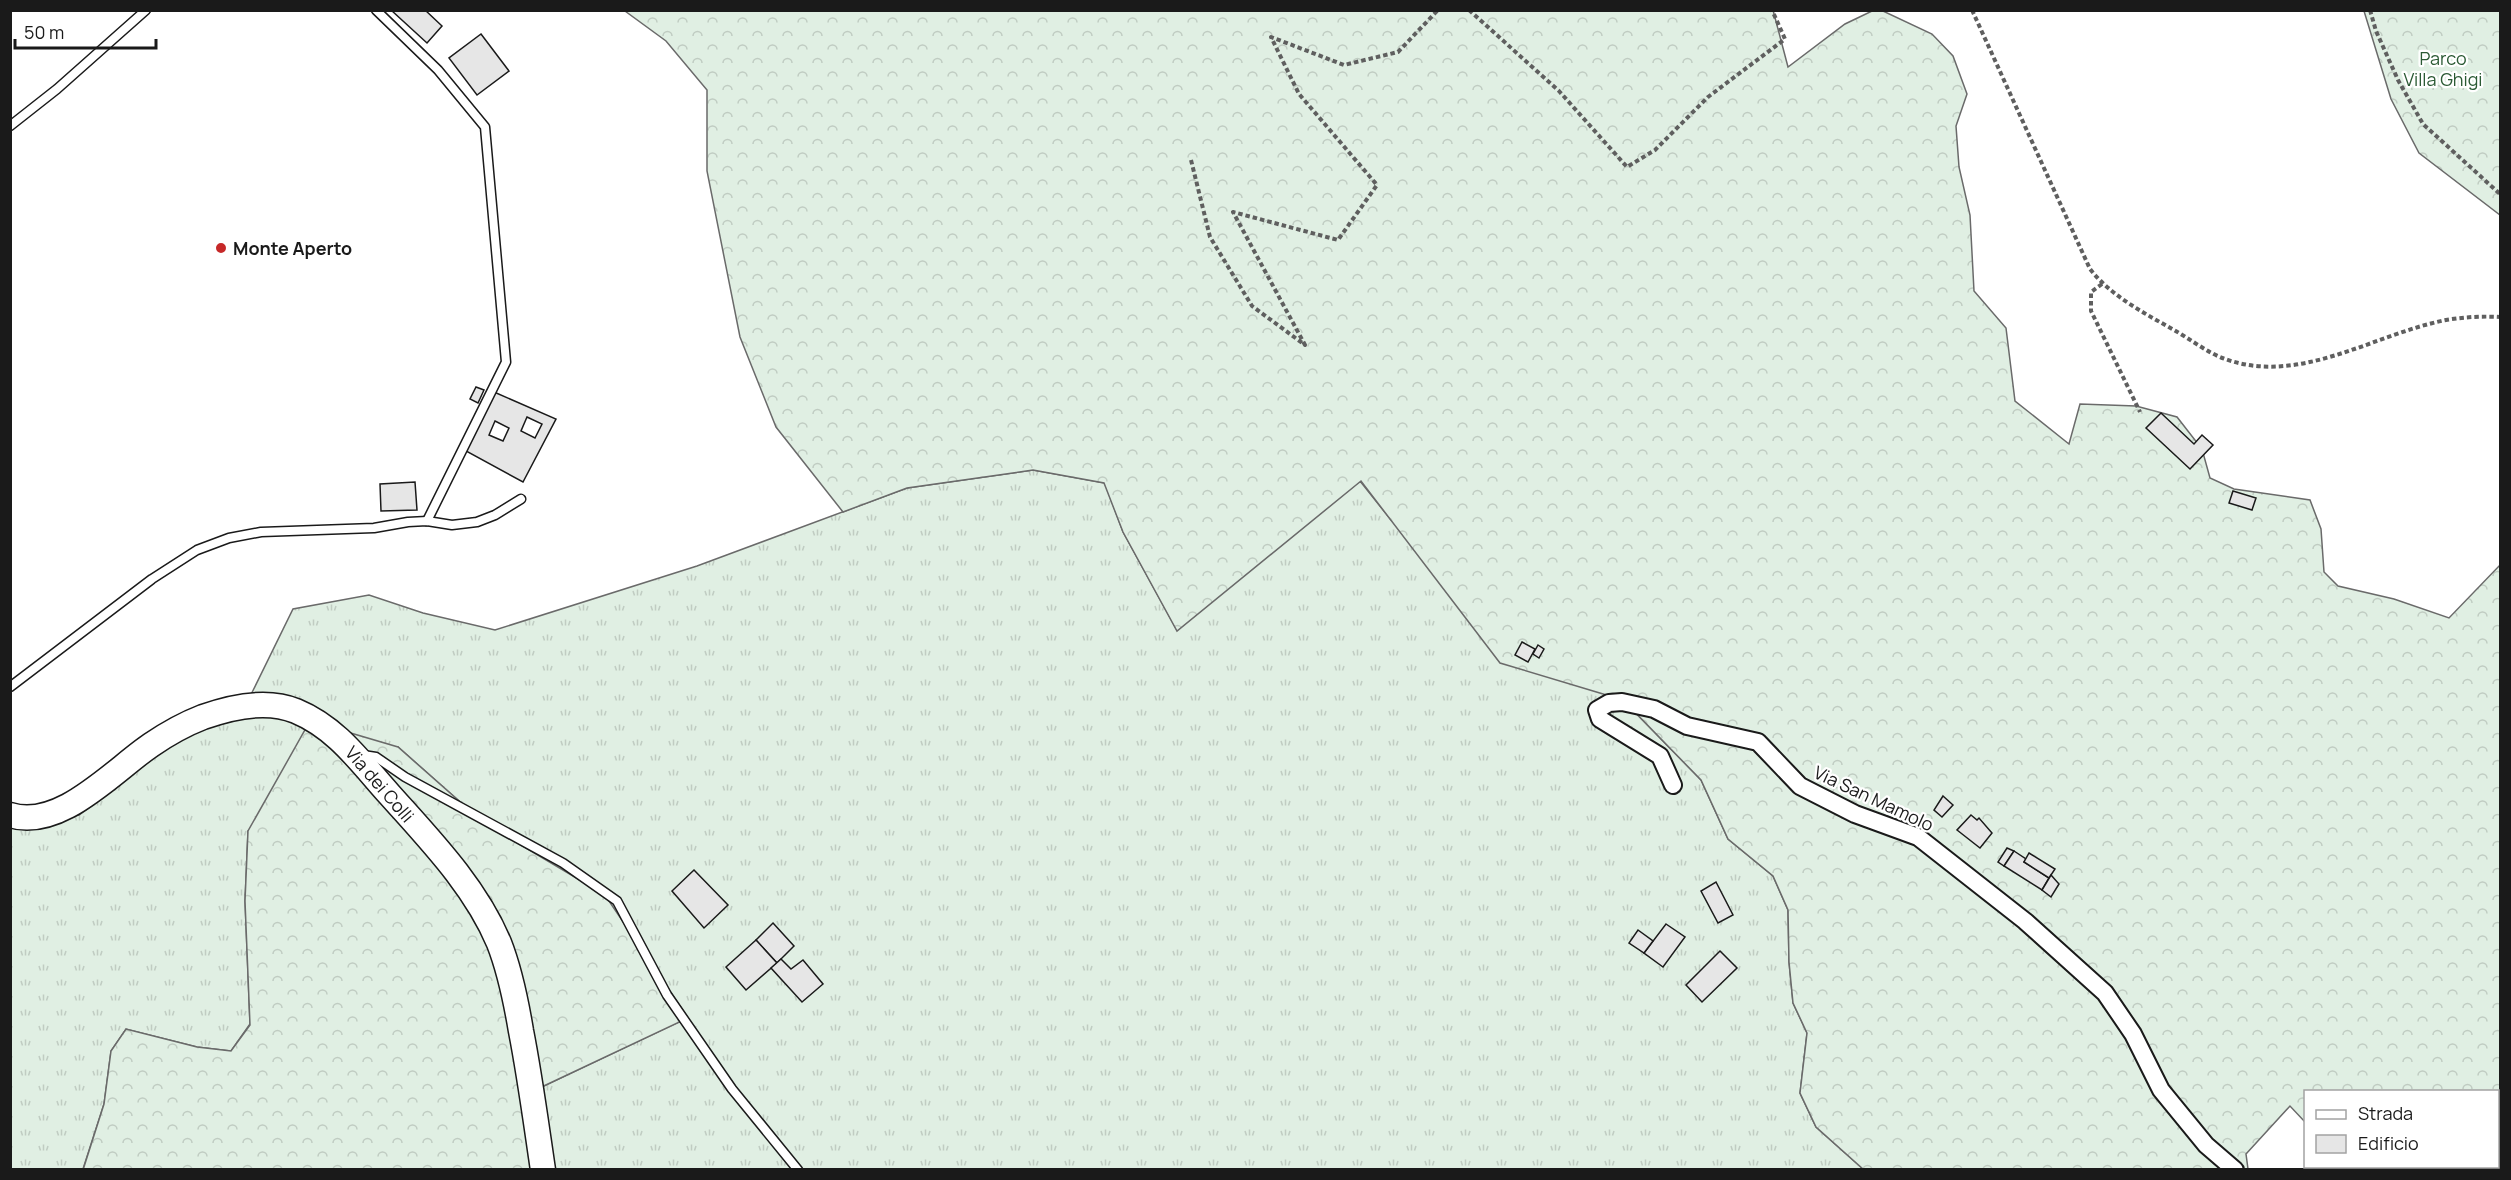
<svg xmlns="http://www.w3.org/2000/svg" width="2511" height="1180" viewBox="0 0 2511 1180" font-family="Manrope,sans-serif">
	<defs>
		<pattern id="grass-tufts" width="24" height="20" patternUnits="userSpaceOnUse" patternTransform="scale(1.5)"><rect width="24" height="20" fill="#e0efe3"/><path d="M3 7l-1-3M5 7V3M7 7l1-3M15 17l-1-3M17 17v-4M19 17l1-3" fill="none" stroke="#c0ccc2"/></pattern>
		<pattern id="forest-crowns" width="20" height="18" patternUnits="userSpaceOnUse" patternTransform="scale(1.5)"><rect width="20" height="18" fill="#e0efe3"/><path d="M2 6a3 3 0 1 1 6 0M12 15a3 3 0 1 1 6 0" fill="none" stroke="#c0ccc2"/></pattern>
	</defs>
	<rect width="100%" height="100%" fill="#fff"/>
	<path fill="url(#grass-tufts)" stroke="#6a6a6a" stroke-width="1.5" d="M1033 470 1105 483 1123 532 1177 630 1360 481 1391 520 1623 700 1701 780 1728 839 1773 876 1788 910 1789 962 1793 1003 1807 1033 1800 1093 1816 1127 1863 1169H544L531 1092 687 1018 484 823 398 747 248 831 245 901 250 1024 231 1051 197 1047 126 1029 111 1051 104 1104 83 1169 11 1170V819L48 822 79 815 116 788 174 737 239 719 293 609 369 595 423 613 495 630 697 566 907 488Z"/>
	<g fill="url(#forest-crowns)" stroke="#6a6a6a" stroke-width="1.5">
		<path d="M1773 10 1788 67 1845 24 1872 11H1883L1932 34 1953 56 1967 94 1956 126 1959 167 1970 215 1974 291 2006 328 2015 401 2069 444 2080 404 2136 406 2177 417 2202 449 2210 478 2234 489 2310 500 2321 529 2324 572 2338 586 2394 599 2449 618 2500 565V1169L2351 1170 2348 1167 2498 1166V1092H2306L2305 1122 2290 1106 2246 1154 2248 1169H1863L1816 1127 1800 1093 1807 1033 1793 1003 1789 962 1788 910 1773 876 1728 839 1701 780 1623 700 1500 663 1361 481 1177 631 1123 532 1104 483 1033 470 907 488 843 512 776 427 740 337 707 171V90L666 41 625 11Z"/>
		<path d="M2364 11H2500V215L2419 153 2391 99Z"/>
		<path d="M310 721 398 747 484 823 605 895 688 1018 531 1092 544 1169 83 1170 104 1104 111 1051 126 1029 197 1047 231 1051 250 1025 245 901 248 831Z"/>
	</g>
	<g fill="#e6e6e6" stroke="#1a1a1a" stroke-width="1.5" fill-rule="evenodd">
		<path d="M391 10H425L442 26 427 43Z"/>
		<path d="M481 34 509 71 477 95 449 58Z"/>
		<path d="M476 387 484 390 478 403 470 399Z"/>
		<path d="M494 392 556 419 523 482 466 451ZM527 417 542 424 535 438 521 431ZM495 421 509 428 503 441 489 435Z"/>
		<path d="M2161 413 2194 444 2202 435 2213 445 2190 469 2146 428Z"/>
		<path d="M415 482 417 510 381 511 380 484Z"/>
		<path d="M2233 491 2256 498 2252 510 2229 503Z"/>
		<path d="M1522 642 1535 649 1528 662 1515 655Z"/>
		<path d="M1538 645 1544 649 1539 658 1533 654Z"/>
		<path d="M1943 796 1953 805 1942 817 1934 810Z"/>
		<path d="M1971 815 1977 820 1979 818 1992 833 1980 848 1957 830Z"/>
		<path d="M2007 848 2014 851 2004 866 1998 862Z"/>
		<path d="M2014 851 2026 859 2024 862 2049 878 2042 890 2004 866Z"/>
		<path d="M2029 853 2055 869 2049 878 2024 862Z"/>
		<path d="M694 870 728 905 704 928 672 891Z"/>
		<path d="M2051 875 2059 884 2051 897 2042 890Z"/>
		<path d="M1716 882 1733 915 1718 923 1701 891Z"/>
		<path d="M773 923 794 946 777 963 756 940Z"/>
		<path d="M1666 924 1685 937 1663 967 1644 953Z"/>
		<path d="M1638 930 1653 941 1644 953 1629 943Z"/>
		<path d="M756 940 777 963 746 990 726 967Z"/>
		<path d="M1720 951 1737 968 1702 1002 1686 985Z"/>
		<path d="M781 959 791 969 803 960 823 984 802 1002 771 968Z"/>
	</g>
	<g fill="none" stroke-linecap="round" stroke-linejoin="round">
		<defs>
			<g id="service">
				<path d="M376 10 438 70 485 127 506 362 427 521"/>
				<path d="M10 126 57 89 146 10"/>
				<path d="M10 687 152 579 197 550 229 538 261 532 374 528 408 522 427 521 452 525 477 522 495 515 521 499"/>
				<path d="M363 755 376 757 405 777 563 863 617 901 667 995 732 1089 798 1170"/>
			</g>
			<path id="minor" d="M1673 785 1660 756 1600 719 1597 710 1609 703 1622 702 1654 709 1687 726 1758 742 1800 786 1855 814 1918 837 2025 921 2105 993 2133 1034 2161 1090 2206 1145 2235 1170"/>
			<path id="secondary" d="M10 815C60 831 114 770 151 745 167 734 185 724 203 717 231 707 267 699 296 711 337 728 361 763 389 794 430 840 475 886 499 943 510 971 516 1001 521 1031 530 1077 536 1123 543 1170"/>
		</defs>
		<use href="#service" stroke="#1a1a1a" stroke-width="11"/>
		<use href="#minor" stroke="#1a1a1a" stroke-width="20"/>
		<use href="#secondary" stroke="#1a1a1a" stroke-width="27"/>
		<g stroke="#5f5f5f" stroke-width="4" stroke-dasharray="4.5 3" stroke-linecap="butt">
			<path d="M1469 10 1559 91 1627 167 1655 150 1708 97 1785 39 1772 10"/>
			<path d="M1972 10 2090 269C2111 296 2144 313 2174 330 2190 339 2208 353 2225 359 2300 386 2374 334 2446 320 2464 317 2482 316 2500 317"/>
			<path d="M2370 10 2376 31 2398 80 2423 124 2500 194"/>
			<path d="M1191 160 1210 237 1252 306 1305 345 1233 212 1338 240 1377 185 1299 94 1271 37 1344 65 1398 52 1438 10"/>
			<path d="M2102 284 2091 292V311L2140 412"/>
		</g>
		<use href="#service" stroke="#fff" stroke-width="8"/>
		<use href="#minor" stroke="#fff" stroke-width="16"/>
		<use href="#secondary" stroke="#fff" stroke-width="24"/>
	</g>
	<circle fill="#c62828" stroke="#fff" stroke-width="2" cx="221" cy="248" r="6"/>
	<g text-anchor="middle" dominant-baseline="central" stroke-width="4.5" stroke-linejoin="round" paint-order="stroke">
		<g font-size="18" fill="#2b5a34" stroke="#fff">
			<text x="2443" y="58">Parco<tspan x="2443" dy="21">Villa Ghigi</tspan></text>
		</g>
		<g font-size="18" font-weight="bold" fill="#1a1a1a" stroke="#fff" text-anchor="start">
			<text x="233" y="248">Monte Aperto</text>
		</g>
		<g font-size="18" fill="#1a1a1a" stroke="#fff">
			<text transform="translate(380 784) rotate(49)">Via dei Colli</text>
			<text transform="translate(1874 798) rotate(25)">Via San Mamolo</text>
		</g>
	</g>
	<rect width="2511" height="1180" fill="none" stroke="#1a1a1a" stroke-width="24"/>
	<rect x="2304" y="1090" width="195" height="78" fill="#ffffff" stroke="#a3a3a3" stroke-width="1.5"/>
	<rect x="2316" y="1110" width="30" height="9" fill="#ffffff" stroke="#a3a3a3" stroke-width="1.5"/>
	<text x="2358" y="1120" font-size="18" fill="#1a1a1a">Strada</text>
	<rect x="2316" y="1135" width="30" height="18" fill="#e6e6e6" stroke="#a3a3a3" stroke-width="1.5"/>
	<text x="2358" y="1150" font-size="18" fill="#1a1a1a">Edificio</text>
	<path d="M15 39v9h141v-9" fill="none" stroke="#1a1a1a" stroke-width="3"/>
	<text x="24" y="39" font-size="18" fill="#1a1a1a" stroke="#ffffff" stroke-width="4.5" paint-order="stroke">50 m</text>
</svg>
